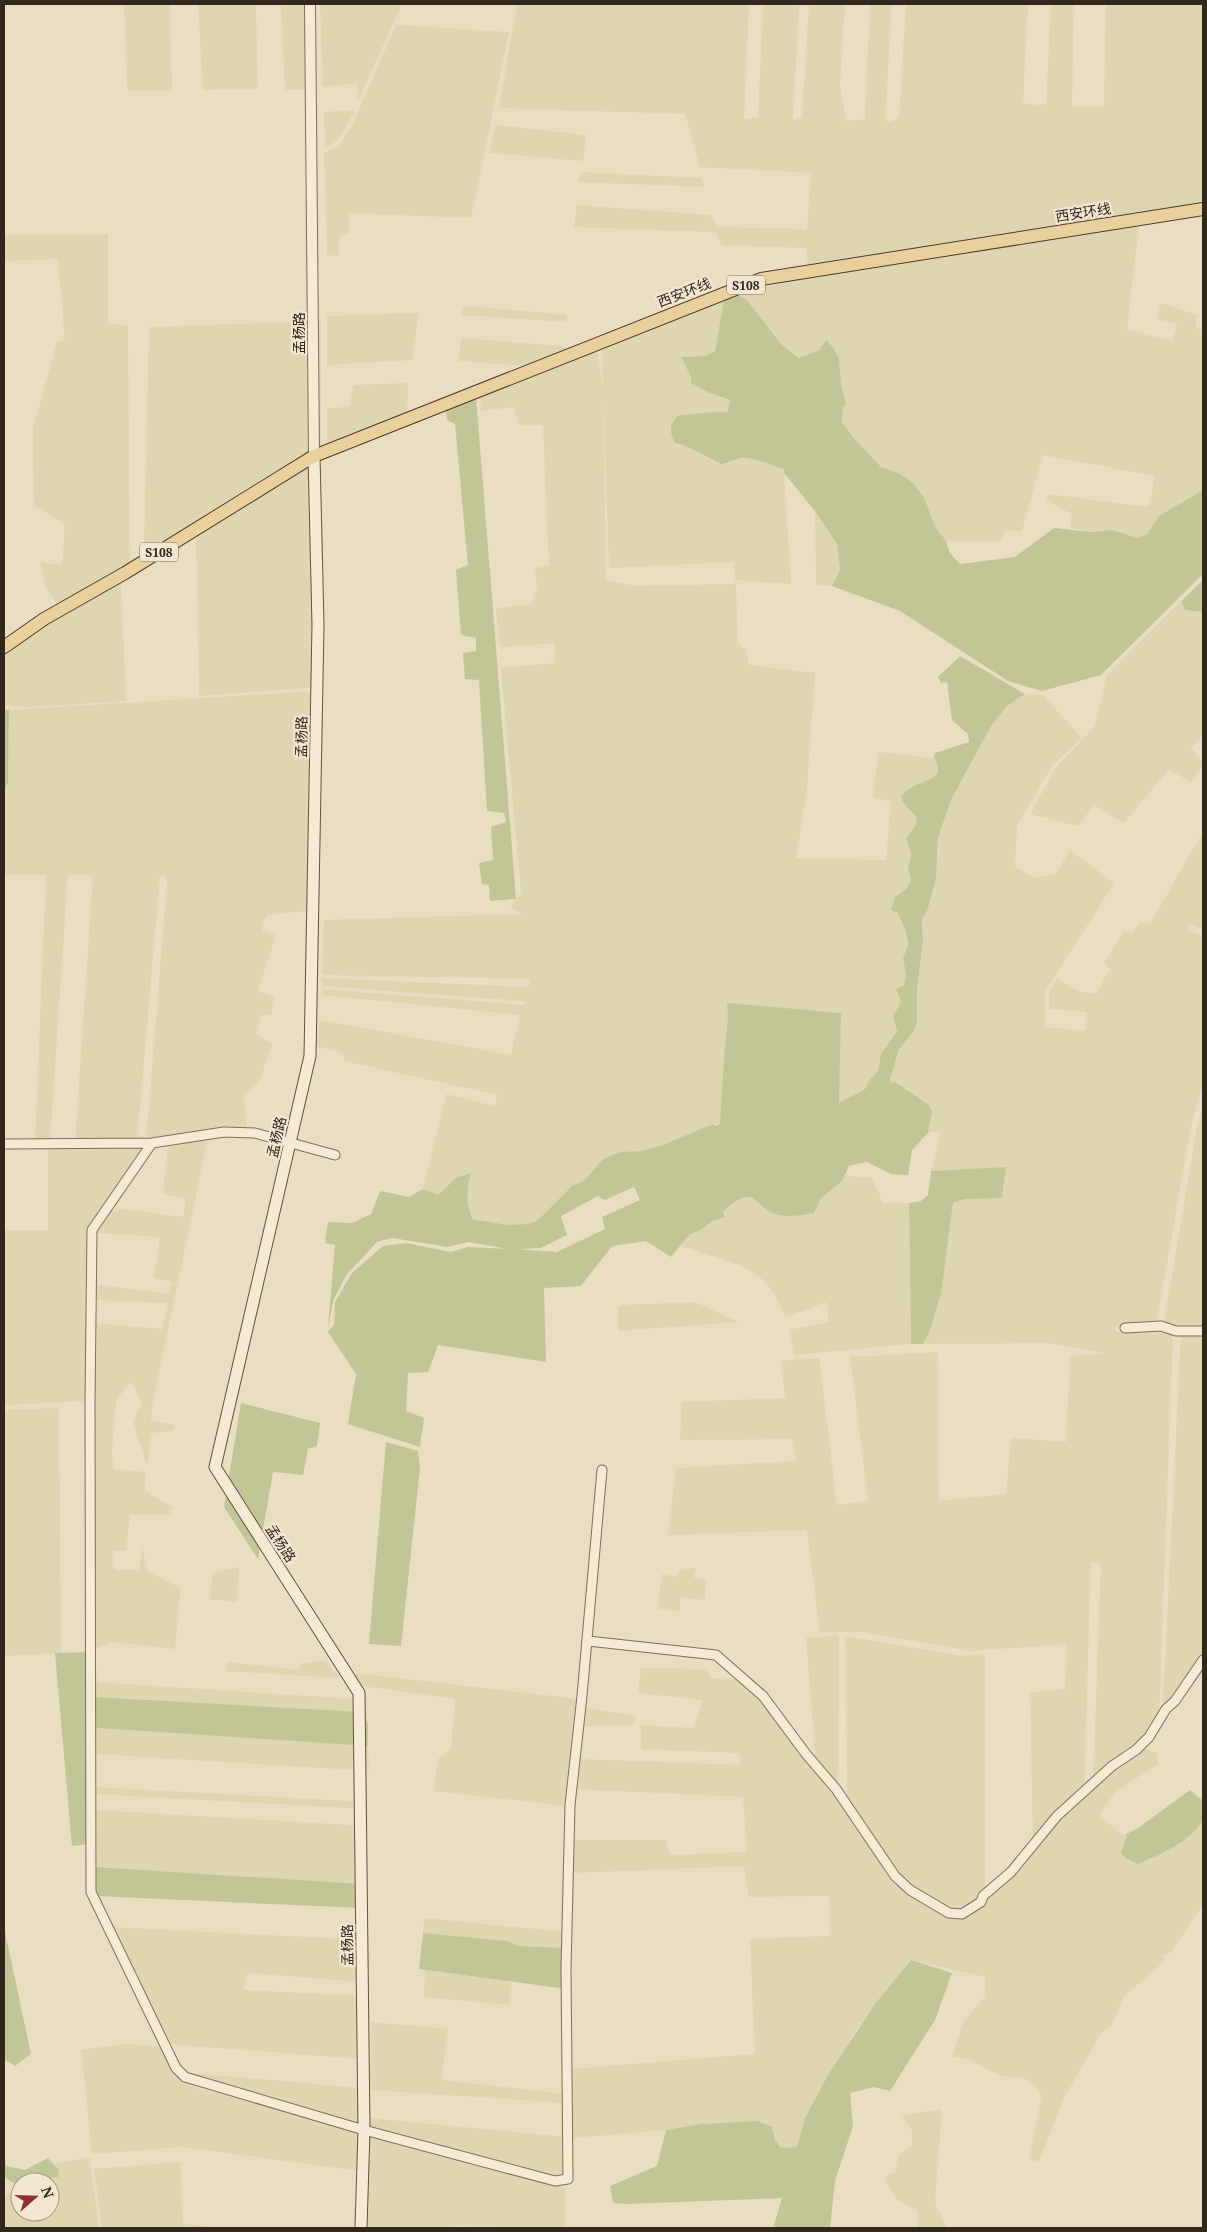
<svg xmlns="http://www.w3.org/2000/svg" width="1207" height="2232" font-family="'Noto Serif','Noto Sans SC',serif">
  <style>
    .farmland { fill: #ded6b0 }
    .green { fill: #c2c697; fill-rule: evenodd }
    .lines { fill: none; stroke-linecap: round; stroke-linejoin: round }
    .minor-casing { stroke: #816e5b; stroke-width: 11 }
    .tertiary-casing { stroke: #816e5b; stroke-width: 12 }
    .secondary-casing { stroke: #63503e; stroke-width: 13 }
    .primary-casing { stroke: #4f3d2f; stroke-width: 14 }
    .minor { stroke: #f5ead4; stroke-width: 9 }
    .tertiary { stroke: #f5ead4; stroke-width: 10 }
    .secondary { stroke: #f5ead4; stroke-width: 11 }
    .primary { stroke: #ead09c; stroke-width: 12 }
    .labels { text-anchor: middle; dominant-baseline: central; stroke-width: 4.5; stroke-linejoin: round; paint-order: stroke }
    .shield { fill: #f2e7d0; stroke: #6c6153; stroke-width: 1 }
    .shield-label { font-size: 12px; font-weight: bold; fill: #32271d }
    .street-label { font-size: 14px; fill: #32271d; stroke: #f2e7d0 }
  </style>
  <rect width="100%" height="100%" fill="#e9ddc2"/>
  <path class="farmland" d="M124,4H170L172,91L127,90Z
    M198,4H256L258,89L203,90Z
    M281,4H313L316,90H285Z
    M320,4H402L358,101L357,83L323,87Z
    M517,4H749L744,119L758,117L763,4H799L793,120L802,118L809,4H845L840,84L846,121L865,119L870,4H892L885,120L890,122L899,118L906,4H1028L1023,103L1037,105L1046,104L1051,4H1074L1072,107H1104L1106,4H1203V204L808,266L806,248L722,245L715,232L574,227L577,205L710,215L719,227L807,229L811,173L700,167L685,114L499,108Z
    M396,25L509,32L471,218L349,213V234L339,236V256L327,255L324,153L338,146L351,128Z
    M355,110L339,139L325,148L324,112Z
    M496,125L586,135L583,161L489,153Z
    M581,172L701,178L704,187L578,182Z
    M1139,226L1127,329L1172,341L1177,324L1157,319L1160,303L1197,315L1196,328L1203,330V490L1159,516L1147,534L1138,538L1112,530L1092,532L1070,528L1072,514L1047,501V494L1149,507L1155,476L1043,455L1022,531H1004L1001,541H946L935,526L922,496L898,473L880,466L854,438L842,422L843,409L846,404L841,383L839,359L819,350L799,358L780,343L737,295L815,273Z
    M108,234V324L128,325L130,562L58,605L46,588L40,562L62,565L65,525L34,505L33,429L57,342L65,340L58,259L4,261V235Z
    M724,300L715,351L705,356L681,357L691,377L716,396L730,400V408L728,411L722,413L712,412L696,415H679L675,443L683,445L713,461L727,464L736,459H755L784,469L791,584L735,580L734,562L609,568L603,393L606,580L634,586L736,584L738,643L746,650L749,665L815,673L807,790L796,858L886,860L891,802L873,797L878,752L934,758L938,766V773L922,784L909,788L903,804L911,809L917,822L906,838L911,853L908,869L911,880L907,888L895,897L908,944L903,959L906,974L901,1003L893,1016L897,1030L881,1054L878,1071L869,1081L865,1089L839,1103L727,1004L728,1017L724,1056L720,1124H713L660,1146L640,1151L620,1152L603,1159L585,1180L572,1186L538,1220L528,1224L508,1225L472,1219L467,1204L466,1188L470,1174L447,1185L438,1195L423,1189L446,1094L494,1106L498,1095L344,1061L343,1053L316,1046L320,1020L511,1055L520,1015L323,995L321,989L524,1005L525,1001L322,986L321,978L528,987L531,979L322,975L324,920L522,914L510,907L521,893L501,668L555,663V643L500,647L496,608L532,604L537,587L535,568L549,566L543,425H519L514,407L481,411L480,397L597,348L603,388L602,347Z
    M469,306L567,315L566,322L462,315L463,307Z
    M419,313L412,360L327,365V316Z
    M321,321V451L144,555L149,327Z
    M461,338L564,346L563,352L527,366L459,361Z
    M408,383L407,414L327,447V408L350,407L353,385Z
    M320,462L317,687L199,696L196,535Z
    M815,511L837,544L840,570L832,586L816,585Z
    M121,579L126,701L30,707L4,705V651Z
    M1181,601L1185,610L1203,612V735L1191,748L1203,763V766L1190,782L1169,769L1124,823L1094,805L1078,826L1030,814L1056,767L1095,726L1107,675Z
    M317,691L315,910L268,915L264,920L262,931L276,935L258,991L275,997L271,1014L261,1015L256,1034L272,1044L259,1082L243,1096L248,1134L146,1143L167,882L166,876L160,875L137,1144L75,1143L93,876L68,874L50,1142L35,1144L46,875H4V790L8,783L9,710Z
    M1025,694L1043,695L1082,738L1053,764L1017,826L1015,867L1033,877L1055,875L1070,850L1114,883L1045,992V1027L1085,1031L1087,1012L1049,1009V992L1057,978L1078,991L1096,994L1110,969L1104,963L1124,931L1132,933L1140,923L1150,924L1203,832V929L1190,925L1188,930L1203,936V1084L1191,1126L1156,1326L1114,1327L1115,1331L1173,1333L1159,1717L1147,1736L1093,1781L1101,1564L1091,1562L1084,1789L1033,1846L1030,1693L1065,1689L1067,1644L970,1651L861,1632H820L807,1530L668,1535L676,1468L796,1461L792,1439L680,1440L682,1402L785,1398L781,1361L819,1358L837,1505L868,1501L850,1357L938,1352L939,1501L1006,1494L1011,1438L1066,1442L1070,1356L1105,1353L1048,1343L923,1344L929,1333L947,1253L953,1203L964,1199L1002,1197L1006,1167L931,1171L941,1131L928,1133L931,1111L891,1083L890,1080L899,1049L914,1031L917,1023V991L924,927L922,920L928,908L939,852L938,838L951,800L991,726L1007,706Z
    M1203,1105V1328L1163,1327L1197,1128Z
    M208,1138L152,1408L151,1421L175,1425L173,1431L151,1433L147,1466L133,1422L142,1402L131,1382L116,1400L112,1451L113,1469L146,1472L145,1491L173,1507L170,1515H130L126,1551H113L112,1564L115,1570H139L142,1543L147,1571L181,1588L175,1649L112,1642L94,1649L95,1323L162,1329L168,1303L94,1300L93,1284L169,1294L172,1282L154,1278L160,1237L96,1233L106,1213L122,1209L183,1217L186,1199L163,1194L168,1145Z
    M48,1148H146L97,1218L88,1401L4,1405V1230H48Z
    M844,1176L872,1178L883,1203H909L911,1344L794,1355L789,1330L829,1322L827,1302L785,1317L775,1294L760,1277L740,1265L681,1246L689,1235L702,1229L712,1221L725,1217L723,1212L733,1203L745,1197H754L773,1213L783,1216L814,1213L821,1198L842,1181Z
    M695,1302L739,1322L618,1331V1307L622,1305Z
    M1181,1334L1203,1336V1659L1171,1702L1163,1704Z
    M59,1408L61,1653L4,1656V1410Z
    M239,1567L237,1602L209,1599L213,1573Z
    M696,1568L694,1578L706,1580L705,1600L681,1597L679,1611L658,1609L662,1574L677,1577L681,1569Z
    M839,1635L838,1789L901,1884L945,1915L968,1914L995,1892L1061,1817L1120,1761L1141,1748L1156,1752L1158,1764L1115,1792L1099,1815L1123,1836L1128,1835L1137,1864L1149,1860L1176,1844L1198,1827L1203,1819V1905L1170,1953L1161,1957L1165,1961L1124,1996L1111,2026L1101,2033L1063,2100L1039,2162L1029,2159L1042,2096L1038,2089L1024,2078L1000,2076L968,2059L952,2057L963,2023L985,1996V1977L911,1960L875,2004L854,2033L805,2118L797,2147L781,2148L775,2140L772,2127L708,2123L666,2130L573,2138L572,2069L755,2054L750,1939L830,1936L829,1896L749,1897L744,1866L571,1873L572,1840H666L670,1855L747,1852L743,1797L574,1789L578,1759L741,1765L739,1753L641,1749V1725L694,1728L703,1700L638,1693L641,1668L707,1669L711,1678L740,1679L770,1707L816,1763L806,1638Z
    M845,1636L963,1656L985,1654V1897L965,1912L951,1913L896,1875L847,1802Z
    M325,1661L340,1678L227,1671L228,1662L298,1670L301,1663Z
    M346,1672L578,1699L568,1806L434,1791L438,1759L451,1749L455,1699L355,1685Z
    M94,1682L354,1699L363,1712L95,1697Z
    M585,1708L636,1716L634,1725L582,1726Z
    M95,1728L368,1746L369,1771L95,1754Z
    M95,1787L367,1802V1809L95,1794Z
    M96,1810L366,1826L364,1884L95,1867Z
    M424,1918L565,1932L566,1948L519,1946L508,1941L423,1933Z
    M110,1927L364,1940L362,1982L247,1973L244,1990L361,1996V2059L167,2044Z
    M425,1970L512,1982L509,2005L424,1997Z
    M371,2022L448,2029L442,2080L567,2094V2103L370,2090Z
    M124,2044L157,2046L166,2052L180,2079L197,2088L360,2131V2171L183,2147L92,2154L81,2050Z
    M180,2072L360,2088L361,2126Z
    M942,2109L935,2203L947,2228H918L917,2210L897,2200L884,2178L895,2172L899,2155L912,2145V2131L902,2115Z
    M369,2118L566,2137L568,2179L559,2183L370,2129Z
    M370,2134L565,2187V2228L453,2226L452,2228H367Z
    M89,2157L99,2228H4V2196L20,2187V2212H50V2182H43L59,2170L55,2164Z
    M180,2162L183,2224L230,2228H102L94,2169Z"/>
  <path class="green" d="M737,295L747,300L780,343L799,358L819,350L826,340L833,347L839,359L841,383L846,404L843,409L842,422L854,438L880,466L898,473L912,482L923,496L935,526L946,541L950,553L960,564L1015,557L1054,528L1092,532L1112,530L1138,538L1147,534L1159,516L1203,490V574L1101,675L1042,691L1008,681L900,611L832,586L840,570L837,544L815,511L784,473V469C769,465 752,455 737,459C731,460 728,464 721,464L683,445L675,443C669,431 669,424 679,415C691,415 700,413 712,412C717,411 722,413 728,411L730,400L710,393L691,383V377L681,357L705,356L715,351L724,300Z
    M476,397L516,899L490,901L489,885L482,884L479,863L493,860L491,827L506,822L504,813L487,811L479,680L465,679L463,653L476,651V638L461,635L456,570L468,565L455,424L447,420L446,411Z
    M1203,580V612L1185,610L1181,601Z
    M960,656L1025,694L1007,706L991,726L951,800L938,838L936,878L928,908L922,920L923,940L917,991V1023L914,1031L899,1049L890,1080L891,1083L895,1082L929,1105L932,1111L928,1133L912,1150L908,1175L891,1174L867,1162L849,1166L842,1181L821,1198L814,1213C801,1215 788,1218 775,1214C750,1204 756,1182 723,1212L725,1217L712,1221L702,1229L689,1235L671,1257L646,1241L612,1246L581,1286L544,1288L546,1362L438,1345L428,1372L408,1373L406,1411L424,1418L420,1447L348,1424L356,1374L328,1332L334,1325L335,1302L352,1273L383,1246L406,1243L451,1252L468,1247L508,1249L468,1242L448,1247L392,1238L377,1242L347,1274L334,1299L328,1326L335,1245L325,1243L328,1222L352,1223L371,1214L380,1191L409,1197L423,1189L438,1195L456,1178L471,1173C466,1190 466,1202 472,1219L508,1225L528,1224L538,1220L572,1186L585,1180L603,1159L620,1152L640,1151L660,1146L713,1124L714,1126L720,1124L724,1056L728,1017L727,1003L841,1013L839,1103L865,1089L869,1081L878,1071L881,1054L897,1031L893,1016L901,1002L896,989L904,985L906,974L903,959L908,944L906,933L898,913L891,910L895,897L907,888L911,880L908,869L911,853L906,838C929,812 908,817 901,797C909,784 927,784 938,773V766L934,758L935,753L969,742L968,734L952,720L947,682L941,683L938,677ZM634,1187L640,1200L602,1217L605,1229L557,1252L516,1249L541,1248L567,1235L561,1216L598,1196L605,1200Z
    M4,710H9L8,783L4,790Z
    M1006,1167L1002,1198L964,1199L953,1203L941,1294L929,1333L923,1344H911L909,1203L921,1201L928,1195L931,1171Z
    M241,1403L320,1423L317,1446L308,1449L303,1475L273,1472L258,1559L224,1507Z
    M386,1442L418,1451L420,1468L401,1646L369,1644Z
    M90,1652L91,1844L72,1846L55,1653Z
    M95,1697L363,1712L368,1724V1746L95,1728Z
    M1190,1790L1203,1801C1203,1807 1205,1815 1202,1821C1194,1839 1155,1858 1137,1864L1126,1858L1121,1853L1127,1835L1123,1836L1138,1828Z
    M95,1867L364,1884L362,1908L96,1896Z
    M4,1927L31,2054L15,2066L4,2059Z
    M423,1933L508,1941L519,1946L566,1948V1989L419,1969Z
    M911,1960L952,1973L935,2020L890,2091L874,2087L850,2093L853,2126L835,2181L830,2228H773L782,2198L627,2204L613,2203L610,2186L657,2166L666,2130L701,2124L758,2121L772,2127L775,2140L781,2148L797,2147L805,2118L828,2075L875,2004Z
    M48,2158L59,2170L58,2177L44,2179L43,2182H20V2187L4,2177V2159L6,2166L25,2170Z"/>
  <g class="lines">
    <defs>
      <path id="minor" d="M152,1143L92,1230L90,1403L91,1892L176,2068L185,2077L364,2130L555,2181L568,2179L566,1968L570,1805L582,1696L602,1470
        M4,1144L152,1143L224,1132L255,1133L335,1155
        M1125,1328L1161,1326L1176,1331H1203
        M588,1641L716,1655L763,1696L806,1754L836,1789L895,1876L910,1890L949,1913L962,1914L981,1902L983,1896L1011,1872L1057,1816L1112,1766L1136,1750L1149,1737L1166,1709L1175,1701L1203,1660"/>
      <path id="tertiary" d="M310,4L314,456"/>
      <path id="secondary" d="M314,456L318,625L310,1056L215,1467L359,1693L364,2130L361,2228"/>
      <path id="primary" d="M4,647L44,619L125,573L314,456L761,279L1203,209"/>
    </defs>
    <use href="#minor" class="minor-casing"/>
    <use href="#tertiary" class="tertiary-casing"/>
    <use href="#secondary" class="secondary-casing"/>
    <use href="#primary" class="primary-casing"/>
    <use href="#minor" class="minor"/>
    <use href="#tertiary" class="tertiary"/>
    <use href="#secondary" class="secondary"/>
    <use href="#primary" class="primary"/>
  </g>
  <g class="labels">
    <g class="shield">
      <rect x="727" y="275.5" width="38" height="19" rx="4"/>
      <rect x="140" y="542.5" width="38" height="19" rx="4"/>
    </g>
    <g class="shield-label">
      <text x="746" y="285">S108</text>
      <text x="159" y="552">S108</text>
    </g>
    <g class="street-label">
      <text transform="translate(1083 212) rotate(-9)">西安环线</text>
      <text transform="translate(684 292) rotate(-21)">西安环线</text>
      <text transform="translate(298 333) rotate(-90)">孟杨路</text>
      <text transform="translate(301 737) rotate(-89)">孟杨路</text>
      <text transform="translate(276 1137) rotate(-77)">孟杨路</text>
      <text transform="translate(281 1543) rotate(57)">孟杨路</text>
      <text transform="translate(347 1945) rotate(-91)">孟杨路</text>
    </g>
  </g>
  <rect width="1207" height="2232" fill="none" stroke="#32271d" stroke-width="10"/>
  <g transform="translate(35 2197) rotate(70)"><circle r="24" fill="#f2e7d0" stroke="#a59a88"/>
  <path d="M0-4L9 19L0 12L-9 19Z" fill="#8b3033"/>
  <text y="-8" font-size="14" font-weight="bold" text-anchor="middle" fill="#32271d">N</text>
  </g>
</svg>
